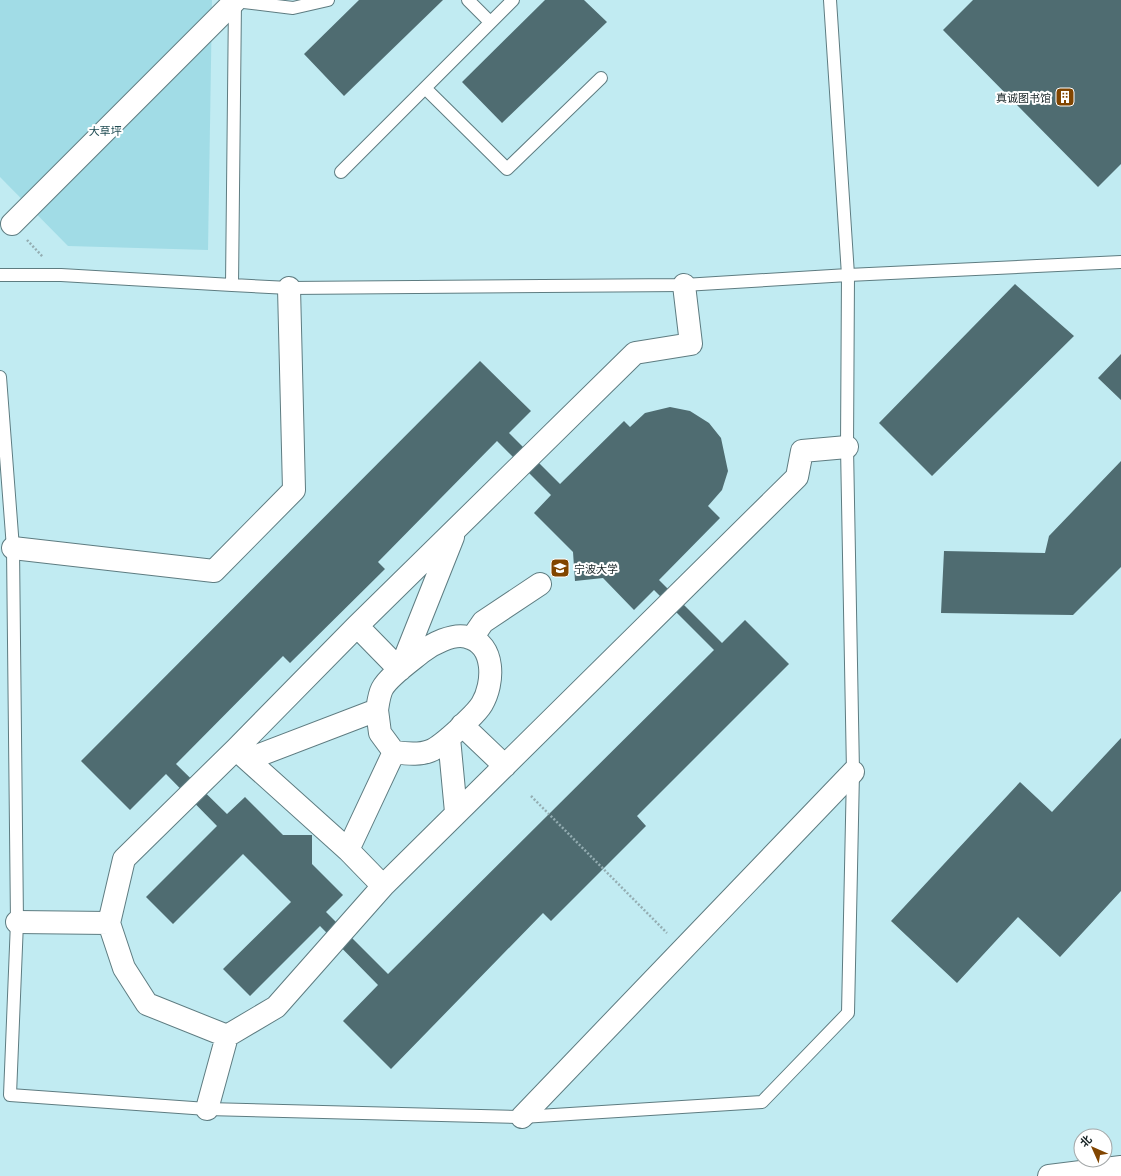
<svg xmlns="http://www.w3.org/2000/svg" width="1121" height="1176" font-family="Lato,'Noto Sans SC',sans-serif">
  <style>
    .built { fill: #c1ebf2; fill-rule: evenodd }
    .green { fill: #a1dce6 }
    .building { fill: #4f6c71; fill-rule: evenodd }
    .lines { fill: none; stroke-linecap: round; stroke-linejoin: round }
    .lane-casing { stroke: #5e7c81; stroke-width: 14 }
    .street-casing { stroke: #5e7c81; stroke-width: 24 }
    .secondary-casing { stroke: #5e7c81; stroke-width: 24 }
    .path { stroke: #94adb2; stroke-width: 2.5; stroke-dasharray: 2 2; stroke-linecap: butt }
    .lane { stroke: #fff; stroke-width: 12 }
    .street { stroke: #fff; stroke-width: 22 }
    .secondary { stroke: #fff; stroke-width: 22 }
    .labels { text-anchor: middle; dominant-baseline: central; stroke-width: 4; stroke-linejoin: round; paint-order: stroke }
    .poi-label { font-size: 11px; fill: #182426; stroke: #fff; text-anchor: end }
    .park-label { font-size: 11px; fill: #1f4b52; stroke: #fff }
  </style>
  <rect width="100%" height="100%" fill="#d6f6fc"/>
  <path class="built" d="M0,0H1121V1176H0ZM1081,1136H1105V1160H1081Z"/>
  <path class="green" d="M0,0H212L208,250L68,246L0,177Z"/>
  <path class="building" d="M359,0H443L344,96L304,54Z
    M545,0H584L607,22L502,123L462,82Z
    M973,0H1121V164L1098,187L943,30Z
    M1015,284L1074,336L932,476L879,423Z
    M1121,354V400L1098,378Z
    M480,361L531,411L509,433L560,484L624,421L630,427L645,413L670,407L690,411L709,423L721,438L728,471L722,490L708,506L720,518L659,580L722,643L745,620L789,664L637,816L646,826L551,921L543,913L391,1069L343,1021L378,985L320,926L250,996L223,969L291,902L243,854L173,924L146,897L217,826L166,774L130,810L81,761ZM497,441L551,495L534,513L573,552L575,581L603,578L634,610L654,590L714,650L388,974L326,912L343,895L312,864V835H283L245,797L227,814L176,764L283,656L290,663L385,569L378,562Z
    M1121,461V567L1073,615L941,613L944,551L1045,553L1049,536Z
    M1121,738V891L1060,957L1018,917L957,983L891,921L1020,782L1052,812Z"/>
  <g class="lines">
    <defs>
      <path id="lane" d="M468,0L490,22
        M830,0L848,275L1121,262
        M235,1L293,8L328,0
        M425,88L507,169L601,78
        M341,172L513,0
        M0,275H61L232,285L235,1
        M0,377L13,548L17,922L10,1095L207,1109L522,1117L762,1102L848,1013L853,772L847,447L848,275L684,285L289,288L232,285"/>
      <path id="street" d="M12,224L235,1
        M13,548L214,571L294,490L289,288
        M357,626L400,670L453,537
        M472,638L483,622L540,584
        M462,725L505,766
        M449,738L456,812
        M239,752L348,850L394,752
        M249,759L377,710C378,704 379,695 382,689C388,677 411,661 422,652C432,644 453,633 467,637C496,644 494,684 482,704C476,714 466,721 459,729C434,752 428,757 394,752L380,733L377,710
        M348,850L383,886
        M17,922L109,923L124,859L236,749L357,626L635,353L691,344L684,285
        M109,923L124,968L147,1004L227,1036
        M207,1109L227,1036L276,1007L383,886L797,477L802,451L847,447
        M522,1117L853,772"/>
      <path id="secondary" d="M1049,1176L1121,1167"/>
    </defs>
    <use href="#lane" class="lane-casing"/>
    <use href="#street" class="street-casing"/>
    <use href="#secondary" class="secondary-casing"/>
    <path class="path" d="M27,240L43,257
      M531,796L667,933"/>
    <use href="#lane" class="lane"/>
    <use href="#street" class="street"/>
    <use href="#secondary" class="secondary"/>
  </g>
  <defs>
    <symbol id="building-square" viewBox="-11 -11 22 22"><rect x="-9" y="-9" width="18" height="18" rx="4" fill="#814500" stroke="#fff"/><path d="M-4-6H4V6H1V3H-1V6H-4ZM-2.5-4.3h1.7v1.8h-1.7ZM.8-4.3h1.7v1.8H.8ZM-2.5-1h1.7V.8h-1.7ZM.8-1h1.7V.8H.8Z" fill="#fff"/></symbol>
    <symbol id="university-square" viewBox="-11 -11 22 22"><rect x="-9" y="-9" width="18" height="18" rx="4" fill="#814500" stroke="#fff"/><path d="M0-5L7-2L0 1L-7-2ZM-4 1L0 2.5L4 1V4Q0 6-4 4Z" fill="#fff"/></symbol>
  </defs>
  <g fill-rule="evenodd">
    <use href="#building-square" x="1054" y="86" width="22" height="22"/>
    <use href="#university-square" x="549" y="557" width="22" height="22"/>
  </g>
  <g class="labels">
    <g class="poi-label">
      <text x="1051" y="97">真诚图书馆</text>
      <text x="574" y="568" text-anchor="start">宁波大学</text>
    </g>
    <g class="park-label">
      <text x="105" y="130">大草坪</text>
    </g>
  </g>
  <g transform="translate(1093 1148) rotate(315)"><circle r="19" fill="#ffffff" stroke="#a3a7a8"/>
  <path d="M0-3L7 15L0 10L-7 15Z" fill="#814500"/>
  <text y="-6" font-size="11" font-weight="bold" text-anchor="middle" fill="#182426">北</text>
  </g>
</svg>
